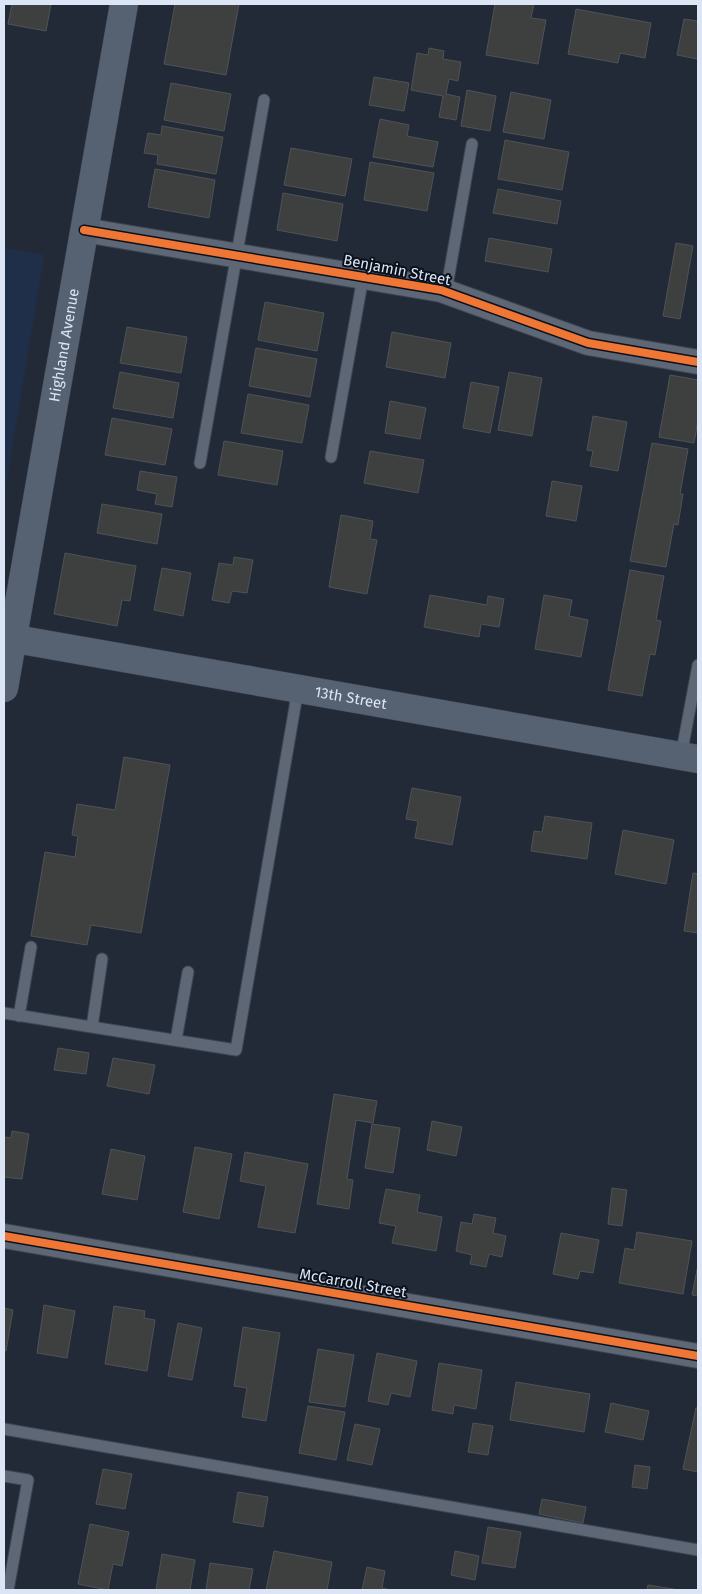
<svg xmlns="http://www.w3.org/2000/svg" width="702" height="1594" font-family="'Fira Sans',sans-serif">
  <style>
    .built { fill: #1f2f4a }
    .building { fill: #3e4040; stroke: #505355 }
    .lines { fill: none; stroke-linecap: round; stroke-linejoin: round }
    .service-casing { stroke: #3e4551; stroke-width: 13 }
    .minor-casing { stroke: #3e4551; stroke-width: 26 }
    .secondary-casing { stroke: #3e4551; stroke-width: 29 }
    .service { stroke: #5e6776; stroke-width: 11 }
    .minor { stroke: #5e6776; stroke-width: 24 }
    .secondary { stroke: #566172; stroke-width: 28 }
    .cycleway-casing { stroke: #0b111b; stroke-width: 11 }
    .cycleway { stroke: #f07635; stroke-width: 8 }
    .labels { text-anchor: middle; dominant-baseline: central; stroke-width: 4; stroke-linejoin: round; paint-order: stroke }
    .street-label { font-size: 15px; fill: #dbe5f5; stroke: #0b111b }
  </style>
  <rect width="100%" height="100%" fill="#222a38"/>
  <path class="built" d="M4,248L44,255L4,496Z"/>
  <path class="building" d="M12,4H51L46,31L8,24Z
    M175,4H239L226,75L164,64Z
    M495,4H534L531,18L546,20L538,64L486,55Z
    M576,9L651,23L645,58L620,53L618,63L568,54Z
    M684,19L698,21V59L677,55Z
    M429,48L444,51L443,59L461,62L458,81L449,79L446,94L460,97L456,120L439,117L443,96L411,90L417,53L428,55Z
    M374,77L409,83L404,111L369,105Z
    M171,83L231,94L224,131L164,120Z
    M467,90L496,96L490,131L461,126Z
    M511,92L551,100L544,139L503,132Z
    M380,119L409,125L407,136L438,142L433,167L373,157Z
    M162,126L223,137L216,174L157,164L158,155L144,153L148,133L161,135Z
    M505,140L569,152L562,190L498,179Z
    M291,148L352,159L345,196L284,185Z
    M370,162L434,173L427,211L364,200Z
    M155,169L215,180L209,218L148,207Z
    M498,189L561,201L557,224L493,213Z
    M283,193L343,204L337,241L277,230Z
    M489,238L552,249L548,272L485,261Z
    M676,243L693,246L680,319L663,316Z
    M265,302L324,313L317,351L258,340Z
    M127,327L187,337L181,373L120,363Z
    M392,332L451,343L445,378L386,367Z
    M256,348L317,359L310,397L249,386Z
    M120,372L179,383L173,418L113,408Z
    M509,372L542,378L532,436L498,430Z
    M670,375L698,380V421L694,443L659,437Z
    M471,382L499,387L490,433L463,428Z
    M248,394L309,405L302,443L241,433Z
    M390,401L426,408L420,439L385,433Z
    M593,416L627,422L618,471L590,466L593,451L587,450Z
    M112,418L172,429L165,465L105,455Z
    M224,441L283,451L277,485L218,475Z
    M652,443L688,449L680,494H683L678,525L674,524L666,567L630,561Z
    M370,451L424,460L418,493L364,483Z
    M140,471L177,477L172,507L155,504L157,494L137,490Z
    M552,481L582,486L576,521L546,516Z
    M102,504L162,514L157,544L97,533Z
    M341,515L373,521L370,539L377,540L367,594L329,587Z
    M65,553L136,566L130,601L122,600L117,626L54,614Z
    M234,557L253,560L247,593L232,591L229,603L212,600L219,563L233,565Z
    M162,568L191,573L183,616L154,610Z
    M630,570L664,576L656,620L661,621L655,655L650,654L642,696L608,690Z
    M430,595L487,605L488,596L504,599L499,627L481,624L479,637L424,627Z
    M544,595L572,600L569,616L588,620L581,657L535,649Z
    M124,757L170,765L141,933L91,925L87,945L31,936L45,852L75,857L78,836L72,835L77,804L115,810Z
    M412,788L461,797L452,845L415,838L418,821L406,819Z
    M545,816L592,823L587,859L531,851L534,831L542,832Z
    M623,830L674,840L666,884L615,874Z
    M693,873L698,874V933L684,931Z
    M58,1048L89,1053L86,1074L54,1070Z
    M113,1058L155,1065L149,1094L107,1086Z
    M334,1094L377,1101L373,1123L356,1120L347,1179L353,1180L349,1209L317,1204Z
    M432,1121L462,1127L456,1156L427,1150Z
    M372,1124L400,1128L393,1173L365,1168Z
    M12,1131L29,1134L22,1179L4,1177V1137L11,1138Z
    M195,1147L232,1154L219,1219L183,1212Z
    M111,1149L145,1156L137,1200L102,1194Z
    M245,1152L308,1164L295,1233L258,1227L266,1186L240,1181Z
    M612,1188L627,1190L622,1226L608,1224Z
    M386,1189L420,1195L417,1212L442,1217L436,1251L392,1243L396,1226L379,1223Z
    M474,1214L496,1218L493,1233L506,1236L502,1257L489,1254L486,1267L470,1264L472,1255L456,1251L461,1222L472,1224Z
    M637,1232L692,1241L683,1294L619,1283L625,1248L634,1250Z
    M561,1233L599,1240L593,1273L580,1271L578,1279L553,1274Z
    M698,1265V1296L692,1295Z
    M44,1305L75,1311L67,1358L37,1353Z
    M114,1306L145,1311L144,1318L155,1320L147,1371L105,1364Z
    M4,1308L13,1310L6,1351L4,1350Z
    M178,1323L202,1328L192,1380L168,1376Z
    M243,1327L280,1333L266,1421L242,1417L247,1388L234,1386Z
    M318,1349L354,1355L345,1407L309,1402Z
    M377,1353L417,1361L410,1397L391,1393L388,1405L368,1401Z
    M439,1363L482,1370L476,1409L454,1405L453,1414L432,1410Z
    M516,1382L590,1394L584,1432L510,1420Z
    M611,1403L649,1411L643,1440L605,1432Z
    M308,1406L345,1412L336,1460L299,1453Z
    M696,1408H698V1472L683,1469Z
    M473,1423L493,1426L488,1455L468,1452Z
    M355,1424L380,1429L372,1465L347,1460Z
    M635,1465L650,1467L647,1489L632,1487Z
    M103,1469L132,1474L125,1509L96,1504Z
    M238,1492L268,1497L263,1527L233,1522Z
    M542,1499L586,1507L583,1523L539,1514Z
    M90,1524L129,1532L122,1566L113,1564L108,1590L78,1584Z
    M488,1527L521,1532L515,1568L482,1563Z
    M274,1551L332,1562L327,1590H266Z
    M455,1551L479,1556L475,1580L451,1575Z
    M162,1554L195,1560L190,1590H156Z
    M210,1563L253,1569L249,1590H206Z
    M367,1567L385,1571L382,1588L391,1590H362Z
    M648,1585L679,1590H647Z"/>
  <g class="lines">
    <defs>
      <path id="service" d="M446,292L472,144
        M331,457L363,277
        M200,463L264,100
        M681,756L698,665
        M4,1013L236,1050L298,689
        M19,1016L31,947
        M92,1027L102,959
        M176,1040L188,972
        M4,1429L698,1550
        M4,1476L28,1480L8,1590"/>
      <path id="minor" d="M84,230L441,290L588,343L698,362
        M4,1236L698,1356"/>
      <g id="secondary">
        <path id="s1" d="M4,637L698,759"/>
        <path id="s2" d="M4,688L124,4"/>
      </g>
    </defs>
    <use href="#service" class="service-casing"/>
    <use href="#minor" class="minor-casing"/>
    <use href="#secondary" class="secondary-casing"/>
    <use href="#service" class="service"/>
    <use href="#minor" class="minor"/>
    <use href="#secondary" class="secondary"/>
    <defs>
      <path id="cycleway" d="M84,230L441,290L588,343L698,362
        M4,1236L698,1356"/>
    </defs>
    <use href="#cycleway" class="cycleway-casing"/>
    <use href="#cycleway" class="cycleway"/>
  </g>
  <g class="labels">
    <g class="street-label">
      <text transform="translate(397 270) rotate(11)">Benjamin Street</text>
      <text stroke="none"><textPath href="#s2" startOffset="348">Highland Avenue</textPath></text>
      <text stroke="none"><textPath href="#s1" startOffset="352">13th Street</textPath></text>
      <text transform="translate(353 1283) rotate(10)">McCarroll Street</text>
    </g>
  </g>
  <rect width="702" height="1594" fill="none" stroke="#dbe5f5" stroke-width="10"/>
</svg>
